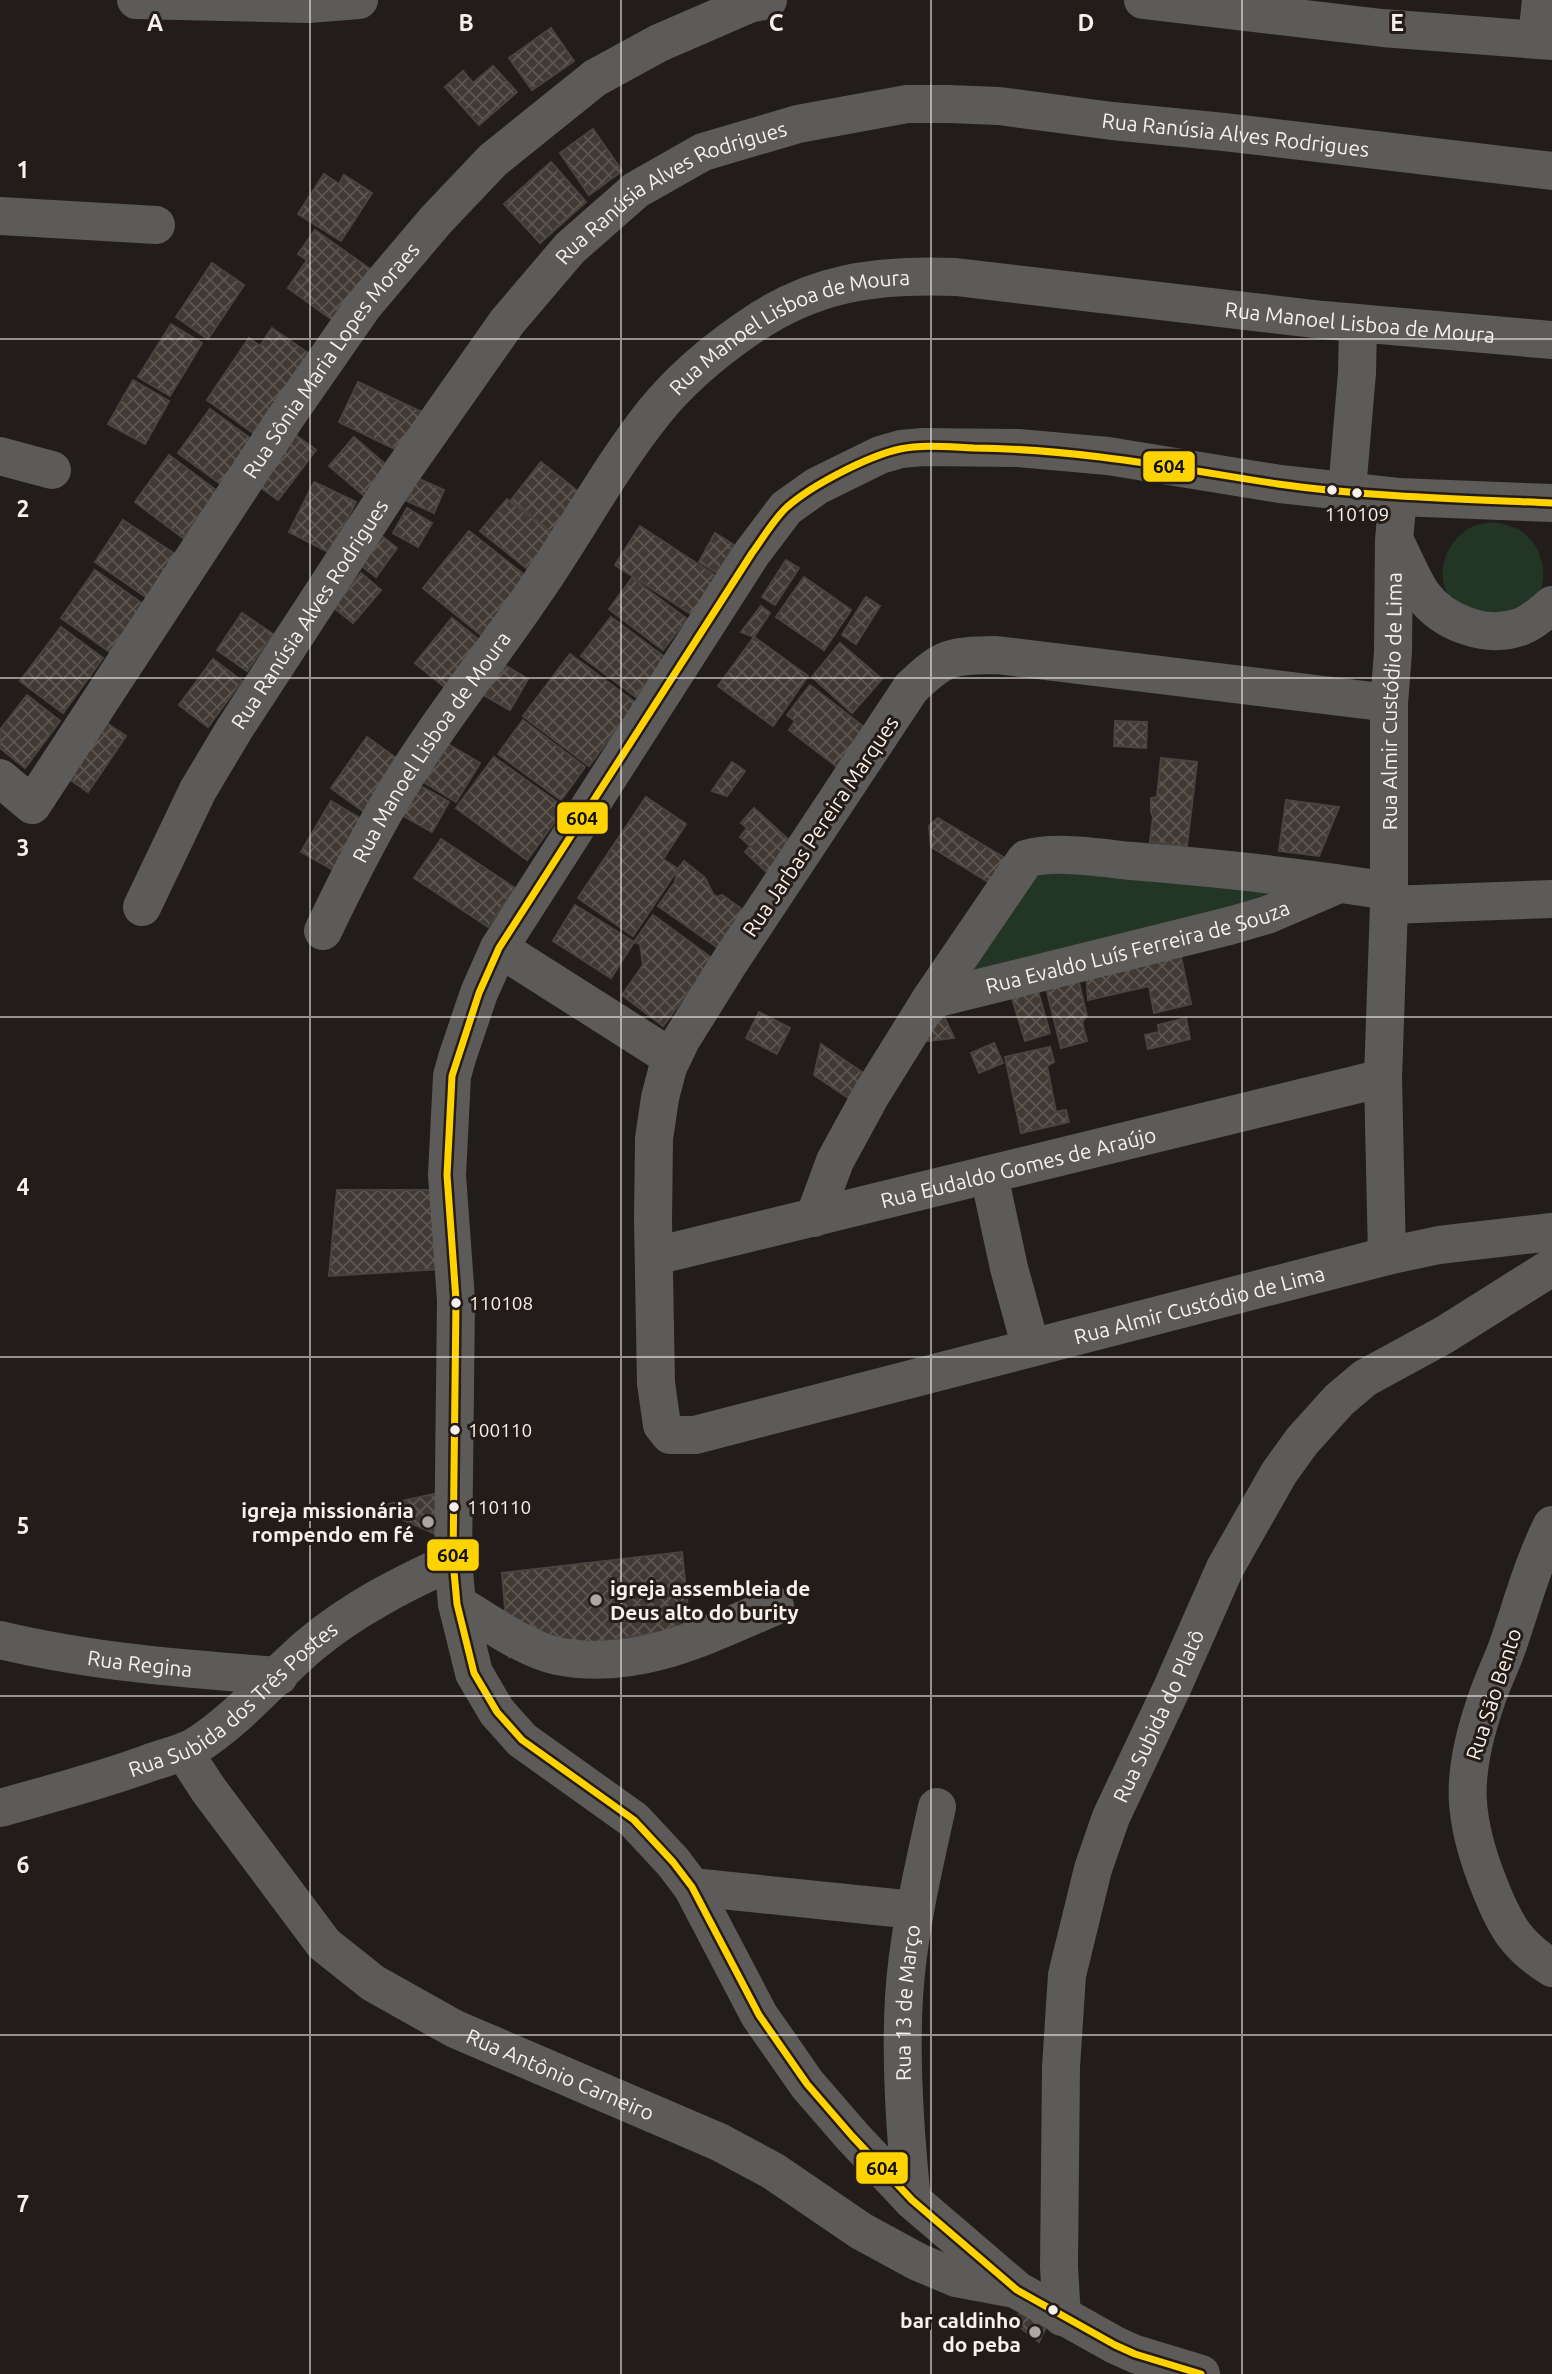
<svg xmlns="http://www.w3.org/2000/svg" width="1552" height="2374" font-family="Ubuntu,sans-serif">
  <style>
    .park { fill: #233524 }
    .building { fill: url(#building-cross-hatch); stroke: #474441; stroke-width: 2 }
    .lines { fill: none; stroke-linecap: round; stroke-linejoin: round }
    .street { stroke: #5d5a5a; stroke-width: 38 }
    .bus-1-casing { stroke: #251c17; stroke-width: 12 }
    .bus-1 { stroke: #ffd300; stroke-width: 7 }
    .grid { fill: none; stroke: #f7f1ed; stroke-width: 2; stroke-opacity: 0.55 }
    .bus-dot { fill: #f7f1ed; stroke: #251c17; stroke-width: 2.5 }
    .poi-dot { fill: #aca7a3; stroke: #251c17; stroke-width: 2.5 }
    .labels { text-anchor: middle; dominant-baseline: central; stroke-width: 6; stroke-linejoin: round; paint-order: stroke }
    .bus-label { font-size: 19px; fill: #f7f1ed; stroke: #251c17; text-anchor: start }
    .street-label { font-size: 21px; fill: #f7f1ed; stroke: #251c17 }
    .poi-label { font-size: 21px; font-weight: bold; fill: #f7f1ed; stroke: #251c17; text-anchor: end }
    .grid-label { font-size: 23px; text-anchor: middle; font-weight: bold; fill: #f7f1ed; stroke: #251c17; stroke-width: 6; stroke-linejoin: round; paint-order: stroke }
    .line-badge { stroke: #251c17; stroke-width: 2.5 }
    .pale-badge-label { font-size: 19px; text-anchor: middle; font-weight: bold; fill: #111 }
  </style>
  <defs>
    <pattern id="building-cross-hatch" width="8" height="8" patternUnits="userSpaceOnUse" patternTransform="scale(1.75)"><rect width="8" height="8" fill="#413933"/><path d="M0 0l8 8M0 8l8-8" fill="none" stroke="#5d5651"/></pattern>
  </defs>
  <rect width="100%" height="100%" fill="#221d1a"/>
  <path class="park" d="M1492,522C1503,524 1514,526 1523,532C1544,548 1552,585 1531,605C1523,612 1497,619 1486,623C1477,616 1452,602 1447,593C1434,568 1451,534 1476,525C1481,524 1487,523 1492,522Z
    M1024,857L1393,881L934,1004Z"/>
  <path class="building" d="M551,28L574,61L532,90L509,58Z
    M493,66L517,92L479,125L445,87L463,71L473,83Z
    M593,129L622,171L589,195L560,153Z
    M551,162L586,202L540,243L504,204Z
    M324,174L339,184L344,175L372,193L341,241L298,214Z
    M315,230L370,269L334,321L288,288L307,260L298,254Z
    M212,263L244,285L208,339L176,317Z
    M171,324L202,343L170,396L138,377Z
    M272,328L311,355L256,435L207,400L249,338L260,346Z
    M133,380L169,401L145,444L108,424Z
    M358,382L424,413L405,454L339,422Z
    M210,409L254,441L222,485L178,453Z
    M286,428L316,450L278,500L249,479Z
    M354,437L392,470L368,499L329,466Z
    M169,455L217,491L183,538L135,502Z
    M541,462L585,497L555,535L511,500Z
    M417,478L444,490L434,513L407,501Z
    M314,482L356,502L330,553L289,532Z
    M507,499L555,535L530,571L480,531Z
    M407,508L432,523L418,547L393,533Z
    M123,520L175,554L146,597L95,562Z
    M640,526L719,578L694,616L615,565Z
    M375,531L397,548L376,577L354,560Z
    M469,531L532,581L486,639L423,588Z
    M715,533L734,545L717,573L699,562Z
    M786,560L799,568L775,605L762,597Z
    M95,570L143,604L110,652L61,618Z
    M361,573L381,590L353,623L333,607Z
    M804,577L851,610L824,650L776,617Z
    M632,578L687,619L663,650L609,609Z
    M866,597L880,606L856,644L842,635Z
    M761,606L770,613L754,637L741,632Z
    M242,613L273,634L247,671L217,650Z
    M611,617L666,658L636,697L581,656Z
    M452,618L484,644L447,689L415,663Z
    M61,627L103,658L63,713L20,681Z
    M754,637L808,676L773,726L718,686Z
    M840,643L882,679L852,713L812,677Z
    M570,654L636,703L589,766L523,716Z
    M213,659L242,681L208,727L179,705Z
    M499,662L528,679L510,710L482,694Z
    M810,685L874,735L845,773L789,730L795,721L787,715Z
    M27,695L60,721L25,768L0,748V730Z
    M96,716L126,736L88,792L59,772Z
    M523,720L585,767L561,800L498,754Z
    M1115,721L1147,722L1146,748L1114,746Z
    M367,737L403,763L367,814L331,788Z
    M443,741L480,763L456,802L420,780Z
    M494,757L565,808L527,860L456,808Z
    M1161,758L1197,762L1187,846L1150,842L1153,817L1151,812V798L1157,797Z
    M732,762L745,771L727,796L712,791Z
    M417,784L449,802L432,832L400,814Z
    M646,797L686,824L663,859L678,869L633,936L578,898Z
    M1286,800L1339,807L1319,856L1279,851Z
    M331,801L365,821L335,871L301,852Z
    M754,808L800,850L773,878L745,852L750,846L740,837L747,828L741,823Z
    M938,818L1005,858L990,883L931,847L929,826Z
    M441,839L515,888L488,927L414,878Z
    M684,861L705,878L713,894L717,897L722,895L750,915L724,952L658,906L675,882L678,869Z
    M575,905L634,942L611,978L553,941Z
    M653,915L713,959L663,1026L622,995L643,965L640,944L634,942Z
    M1179,948L1191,1004L1154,1013L1149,986L1088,1000L1086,970Z
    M1078,979L1087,1016L1082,1022L1087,1041L1061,1048L1046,988Z
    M1038,991L1050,1033L1025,1041L1012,998Z
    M940,1008L954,1038L919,1042Z
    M759,1012L790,1028L777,1054L746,1038Z
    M1186,1018L1190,1039L1148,1049L1145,1035L1159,1032L1158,1025Z
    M994,1043L1003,1063L979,1073L971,1053Z
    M821,1044L866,1075L850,1099L814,1075Z
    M1050,1047L1054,1062L1047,1066L1056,1112L1066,1110L1069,1122L1021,1133L1005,1057Z
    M337,1190H436L441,1269L329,1276Z
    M447,1491L444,1538L375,1507Z
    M682,1552L690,1627L509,1657L502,1573Z
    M1027,2304L1049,2321L1039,2342L1013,2322Z"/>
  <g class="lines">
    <g class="street">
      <path d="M136,0L308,4L359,0"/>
      <path d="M1143,0L1382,28L1552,41"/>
      <path d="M1537,39L1541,0"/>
      <path d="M0,216L156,225"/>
      <path d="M0,456L52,470"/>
      <path d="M1347,490L1357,373L1358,324"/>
      <path d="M1397,545C1405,561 1412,579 1422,594C1443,623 1486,639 1520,627C1531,623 1543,613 1552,605"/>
      <path id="s1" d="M1389,703L996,655C950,656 944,656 911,688L729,963L681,1040L668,1067L660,1098L654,1139L653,1220L656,1383L662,1425L670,1435H695L1387,1256L1439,1245L1552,1232"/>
      <path id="s2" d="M0,778L32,805L284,420L364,305L436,220L493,160L595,78L659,43L749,4L768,0"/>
      <path d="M1389,905L1552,899"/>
      <path id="s3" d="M142,907L198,790L235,728L401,473L507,322L570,248L636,190L703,152L798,124L907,104H948L999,106L1112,121L1224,132L1552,171"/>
      <path id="s4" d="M323,931C344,887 366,843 391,800C434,727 488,661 535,591C576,532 610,467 655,411C681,379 712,353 745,330C812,282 876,274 956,277L1323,320L1552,340"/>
      <path d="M499,948L672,1058"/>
      <path id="s5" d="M930,1000L1229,926L1267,915L1339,884"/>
      <path d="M989,1175L1009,1268L1031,1348"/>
      <path d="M814,1218L835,1161L871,1095L930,1000L1026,859C1055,850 1101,858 1132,861C1218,868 1304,877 1388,891"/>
      <path id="s6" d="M655,1256L1383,1078"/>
      <path id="s7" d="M1387,1256L1383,1078L1389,905V703L1393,652L1394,540L1398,497"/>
      <path d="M1552,1525C1533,1563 1522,1604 1508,1645C1501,1665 1491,1684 1485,1704C1460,1777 1462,1819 1491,1890C1506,1927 1517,1946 1552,1968"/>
      <path d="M457,1604C486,1620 524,1649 557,1656C635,1672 706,1636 775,1606"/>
      <path id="s8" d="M0,1640C91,1662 186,1669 279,1676"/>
      <path id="s9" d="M184,1752L208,1789L324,1944L373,1983L455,2029L719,2142L773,2171L861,2231L918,2262L956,2278L1015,2289"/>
      <path id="s10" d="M0,1808C50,1794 100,1781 149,1763C163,1758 180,1754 194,1747C238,1720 271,1678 310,1645C353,1609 402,1584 453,1561"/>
      <path d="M692,1887L914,1910"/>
      <path id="s11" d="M912,2200C905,2133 900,2065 904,1997C908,1933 923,1870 937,1807"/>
      <path id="s12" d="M1062,2317L1059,2267L1061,2067L1067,1975L1093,1869L1111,1817L1172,1688L1225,1568L1279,1473L1302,1441L1339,1400L1365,1378L1444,1335L1552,1267"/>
      <path d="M1201,2374L1135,2354L1115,2345L1017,2290L912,2200L852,2136L807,2084L759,2015L692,1887L673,1862L634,1820L522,1740L497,1712L474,1673L457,1604L453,1561L456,1300L447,1175L452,1076L457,1058L479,993L499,948L752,553L786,508L817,486L880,455L901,449L923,447L1018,448L1108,456L1280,484L1398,497L1552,503"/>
    </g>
    <defs>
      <path id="bus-1" d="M1201,2374L1135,2354L1115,2345L1017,2290L912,2200L852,2136L807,2084L759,2015L692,1887L673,1862L634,1820L522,1740L497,1712L474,1673L457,1604L453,1561L456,1300L447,1175L452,1076L479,993L499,948L752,553C763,538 774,519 787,507C812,485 868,456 900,449C923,444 950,447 974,448C1078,449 1175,468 1278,484C1369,497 1460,499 1552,503"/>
    </defs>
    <use href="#bus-1" class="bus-1-casing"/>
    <use href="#bus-1" class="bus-1"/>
  </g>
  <path class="grid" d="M310,0V2374M621,0V2374M931,0V2374M1242,0V2374M0,339H1552M0,678H1552M0,1017H1552M0,1357H1552M0,1696H1552M0,2035H1552"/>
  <g class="bus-dot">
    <circle cx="1332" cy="490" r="6"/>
    <circle cx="1357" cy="493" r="6"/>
    <circle cx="456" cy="1303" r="6"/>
    <circle cx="455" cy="1430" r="6"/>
    <circle cx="454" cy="1507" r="6"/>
    <circle cx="1053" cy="2310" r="6"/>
  </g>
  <g class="poi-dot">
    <circle cx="428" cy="1522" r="7"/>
    <circle cx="596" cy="1600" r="7"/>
    <circle cx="1035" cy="2332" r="7"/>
  </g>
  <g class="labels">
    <g class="bus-label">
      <text x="1357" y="514" text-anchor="middle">110109</text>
      <text x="469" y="1303">110108</text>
      <text x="468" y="1430">100110</text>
      <text x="467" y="1507">110110</text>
    </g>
    <g class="street-label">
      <text stroke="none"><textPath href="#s3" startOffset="1493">Rua Ranúsia Alves Rodrigues</textPath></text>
      <text stroke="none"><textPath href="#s3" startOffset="905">Rua Ranúsia Alves Rodrigues</textPath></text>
      <text stroke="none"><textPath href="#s4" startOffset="1368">Rua Manoel Lisboa de Moura</textPath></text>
      <text stroke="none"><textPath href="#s4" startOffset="780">Rua Manoel Lisboa de Moura</textPath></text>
      <text stroke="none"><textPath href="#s2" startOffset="578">Rua Sônia Maria Lopes Moraes</textPath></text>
      <text stroke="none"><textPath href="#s3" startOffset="338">Rua Ranúsia Alves Rodrigues</textPath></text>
      <text stroke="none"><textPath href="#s7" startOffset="555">Rua Almir Custódio de Lima</textPath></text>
      <text stroke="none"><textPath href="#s4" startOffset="214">Rua Manoel Lisboa de Moura</textPath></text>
      <text transform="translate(820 826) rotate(-56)">Rua Jarbas Pereira Marques</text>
      <text stroke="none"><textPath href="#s5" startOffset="214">Rua Evaldo Luís Ferreira de Souza</textPath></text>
      <text stroke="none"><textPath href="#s6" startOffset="374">Rua Eudaldo Gomes de Araújo</textPath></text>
      <text stroke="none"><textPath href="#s1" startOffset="1860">Rua Almir Custódio de Lima</textPath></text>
      <text stroke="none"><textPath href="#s8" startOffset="142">Rua Regina</textPath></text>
      <text transform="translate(1493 1694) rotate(-72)">Rua São Bento</text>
      <text stroke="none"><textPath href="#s10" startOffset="262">Rua Subida dos Três Postes</textPath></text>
      <text stroke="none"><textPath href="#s12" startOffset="618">Rua Subida do Platô</textPath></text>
      <text stroke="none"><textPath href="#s11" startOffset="198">Rua 13 de Março</textPath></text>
      <text stroke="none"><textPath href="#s9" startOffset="509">Rua Antônio Carneiro</textPath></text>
    </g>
    <g class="poi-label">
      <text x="414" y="1510">igreja missionária<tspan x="414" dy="24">rompendo em fé</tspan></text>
      <text x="610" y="1588" text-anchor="start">igreja assembleia de<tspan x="610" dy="24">Deus alto do burity</tspan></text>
      <text x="1021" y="2320">bar caldinho<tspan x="1021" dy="24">do peba</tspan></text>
    </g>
  </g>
  <g class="grid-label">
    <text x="155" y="31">A</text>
    <text x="466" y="31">B</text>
    <text x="776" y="31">C</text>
    <text x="1086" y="31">D</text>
    <text x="1397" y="31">E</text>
    <text x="23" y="178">1</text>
    <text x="23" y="517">2</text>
    <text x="23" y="856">3</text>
    <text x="23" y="1195">4</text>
    <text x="23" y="1534">5</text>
    <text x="23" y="1873">6</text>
    <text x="23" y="2212">7</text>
  </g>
  <g class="line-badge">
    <rect x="1142" y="450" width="54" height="33" rx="7" fill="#ffd300"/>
    <rect x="556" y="801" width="53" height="34" rx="7" fill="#ffd300"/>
    <rect x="426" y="1538" width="54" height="34" rx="7" fill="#ffd300"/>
    <rect x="855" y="2151" width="54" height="34" rx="7" fill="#ffd300"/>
  </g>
  <g class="pale-badge-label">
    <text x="1169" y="473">604</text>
    <text x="582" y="825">604</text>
    <text x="453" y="1562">604</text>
    <text x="882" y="2175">604</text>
  </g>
</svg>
